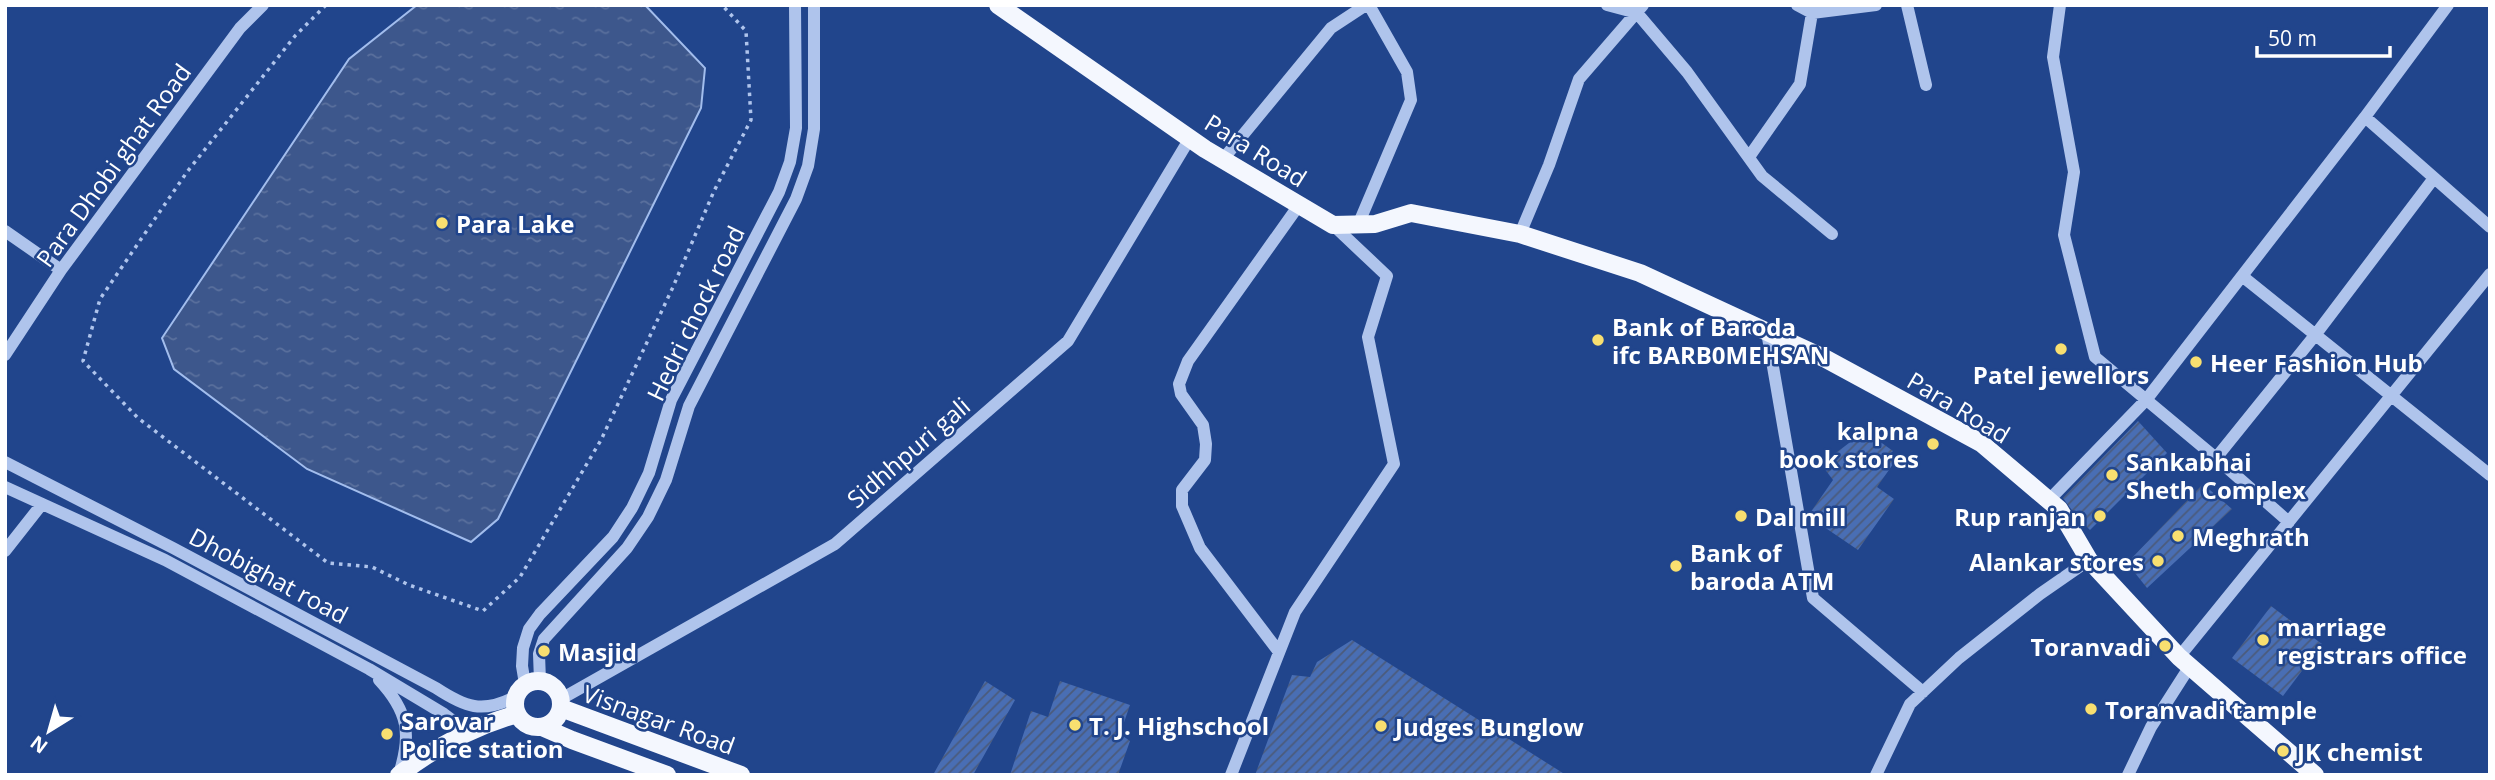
<svg xmlns="http://www.w3.org/2000/svg" width="2495" height="780" font-family="'Open Sans',sans-serif">
  <style>
    .water { fill: url(#water-ripples); stroke: #a2bded; stroke-width: 2 }
    .building { fill: url(#building-hatch) }
    .lines { fill: none; stroke-linecap: round; stroke-linejoin: round }
    .path { stroke: #afc4ec; stroke-width: 3.5; stroke-dasharray: 3.5 5; stroke-linecap: butt }
    .minor { stroke: #afc4ec; stroke-width: 12 }
    .major { stroke: #f4f7fe; stroke-width: 18 }
    .poi-dot { fill: #f8df70; stroke: #21458c; stroke-width: 2.5 }
    .labels { text-anchor: middle; dominant-baseline: central; stroke-width: 5; stroke-linejoin: round; paint-order: stroke }
    .street-label { font-size: 24px; fill: #fff; stroke: #21458c }
    .poi-label { font-size: 24px; font-weight: bold; fill: #fff; stroke: #21458c; text-anchor: start }
  </style>
  <defs>
    <pattern id="water-ripples" width="26" height="14" patternUnits="userSpaceOnUse" patternTransform="scale(1.75)"><rect width="26" height="14" fill="#3d578c"/><path d="M2 4q2-2 4 0t4 0M15 11q2-2 4 0t4 0" fill="none" stroke="#5a709d"/></pattern>
    <pattern id="building-hatch" width="6" height="6" patternUnits="userSpaceOnUse" patternTransform="scale(1.75)"><rect width="6" height="6" fill="#496eb4"/><path d="M-1 1l2-2M0 6l6-6M5 7l2-2" fill="none" stroke="#4b5b7b"/></pattern>
  </defs>
  <rect width="100%" height="100%" fill="#21458c"/>
  <path class="water" d="M417,5H645L705,68L701,108L498,519L471,542L307,469L174,369L162,338L349,59Z"/>
  <path class="building" d="M2138,421L2167,453L2090,530L2077,517L2063,498Z
    M1865,431L1893,451L1891,453L1898,457L1877,487L1894,499L1858,550L1808,516L1833,480L1821,464Z
    M2203,484L2232,509L2147,588L2127,563Z
    M2271,606L2322,644L2283,696L2232,658Z
    M1352,640L1566,775H1255L1292,675L1310,677L1317,662Z
    M985,681L1015,700L973,775H933Z
    M1060,681L1130,705L1120,734L1130,741L1118,775H1010L1031,711L1048,717Z"/>
  <g class="lines">
    <path class="path" d="M326,5L295,36L187,172L100,299L83,361L138,418L328,563L372,567L409,585L483,611L520,577L601,440L673,287L714,191L751,120L746,31L722,5"/>
    <path class="minor" d="M1607,5L1637,13L1687,72L1762,176L1832,234
      M1797,5L1812,13L1876,5
      M1907,5L1926,85
      M2060,5L2053,57L2074,172L2064,235L2095,357L2216,458L2289,522
      M2365,117L2448,5
      M1749,157L1800,84L1812,13
      M1224,158L1331,28L1366,5
      M1358,225L1411,100L1407,72L1369,5
      M5,231L61,270
      M1520,234L1549,165L1579,79L1643,5
      M2242,276L2490,475
      M1767,332L1813,598L1923,692
      M5,355L61,270L240,28L263,5
      M2216,458L2316,334L2434,178
      M5,462L173,548L436,688C465,707 482,714 515,697
      M5,487L165,560L369,669L444,714L467,731
      M2049,500L2146,400L2365,117L2490,227
      M5,551L42,504
      M1279,652L1200,548L1182,506V490L1205,460L1206,444L1203,425L1181,394L1179,384L1188,361L1299,205
      M2179,657L2490,274
      M379,680C408,711 412,734 399,774
      M540,681L539,654L544,639L627,548L648,517L666,480L689,406L796,199L808,166L814,129V5
      M525,684L522,666L523,648L529,629L540,614L613,537L632,508L649,473L671,400L779,192L790,162L796,128L795,5
      M561,699L835,544L1068,341L1190,138
      M1231,775L1295,612L1394,464L1368,337L1387,276L1333,225
      M1876,775L1910,704L1959,658L2040,594L2089,560
      M2128,775L2151,727L2190,666"/>
    <path class="major" d="M998,5L1205,149L1333,225L1375,224L1411,213L1520,234L1640,273L1826,359L1981,443L2059,509L2089,560L2179,657L2315,775
      M515 704a23 23 0 1 1 46 0a23 23 0 1 1-46 0Z
      M561,708L741,775
      M542,727L572,740L667,775
      M399,775C435,747 472,727 517,714"/>
  </g>
  <g class="poi-dot">
    <circle cx="442" cy="223" r="7"/>
    <circle cx="1598" cy="340" r="7"/>
    <circle cx="2061" cy="349" r="7"/>
    <circle cx="2196" cy="362" r="7"/>
    <circle cx="1933" cy="444" r="7"/>
    <circle cx="2112" cy="475" r="7"/>
    <circle cx="1741" cy="516" r="7"/>
    <circle cx="2100" cy="516" r="7"/>
    <circle cx="2178" cy="536" r="7"/>
    <circle cx="2158" cy="561" r="7"/>
    <circle cx="1676" cy="566" r="7"/>
    <circle cx="2263" cy="640" r="7"/>
    <circle cx="2165" cy="646" r="7"/>
    <circle cx="544" cy="651" r="7"/>
    <circle cx="2091" cy="709" r="7"/>
    <circle cx="1075" cy="725" r="7"/>
    <circle cx="1381" cy="726" r="7"/>
    <circle cx="387" cy="734" r="7"/>
    <circle cx="2283" cy="751" r="7"/>
  </g>
  <g class="labels">
    <g class="street-label">
      <text transform="translate(1256 150) rotate(32)">Para Road</text>
      <text transform="translate(113 165) rotate(-54)">Para Dhobi ghat Road</text>
      <text transform="translate(695 313) rotate(-64)">Hedri chock road</text>
      <text transform="translate(1959 407) rotate(31)">Para Road</text>
      <text transform="translate(908 452) rotate(-41)">Sidhhpuri gali</text>
      <text transform="translate(269 575) rotate(28)">Dhobighat road</text>
      <text transform="translate(659 719) rotate(20)">Visnagar Road</text>
    </g>
    <g class="poi-label">
      <text x="456" y="223">Para Lake</text>
      <text x="1612" y="326">Bank of Baroda<tspan x="1612" dy="28">ifc BARB0MEHSAN</tspan></text>
      <text x="2210" y="362">Heer Fashion Hub</text>
      <text x="2061" y="374" text-anchor="middle">Patel jewellors</text>
      <text x="1919" y="430" text-anchor="end">kalpna<tspan x="1919" dy="28">book stores</tspan></text>
      <text x="2126" y="461">Sankabhai<tspan x="2126" dy="28">Sheth Complex</tspan></text>
      <text x="1755" y="516">Dal mill</text>
      <text x="2086" y="516" text-anchor="end">Rup ranjan</text>
      <text x="2192" y="536">Meghrath</text>
      <text x="1690" y="552">Bank of<tspan x="1690" dy="28">baroda ATM</tspan></text>
      <text x="2144" y="561" text-anchor="end">Alankar stores</text>
      <text x="2277" y="626">marriage<tspan x="2277" dy="28">registrars office</tspan></text>
      <text x="2151" y="646" text-anchor="end">Toranvadi</text>
      <text x="558" y="651">Masjid</text>
      <text x="2105" y="709">Toranvadi tample</text>
      <text x="401" y="720">Sarovar<tspan x="401" dy="28">Police station</tspan></text>
      <text x="1089" y="725">T. J. Highschool</text>
      <text x="1395" y="726">Judges Bunglow</text>
      <text x="2297" y="751">JK chemist</text>
    </g>
  </g>
  <rect width="2495" height="780" fill="none" stroke="#ffffff" stroke-width="14"/>
  <g transform="translate(49 731) rotate(217)" stroke="#21458c" stroke-width="5" paint-order="stroke">
  <path d="M0-5L12 26L0 18L-12 26Z" fill="#ffffff"/>
  <text y="-10" font-size="19" font-weight="bold" text-anchor="middle" fill="#ffffff">N</text>
  </g>
  <path d="M2257 46v10h133v-10" fill="none" stroke="#ffffff" stroke-width="3.5"/>
  <text x="2268" y="46" font-size="21" fill="#ffffff" stroke="#21458c" stroke-width="5" paint-order="stroke">50 m</text>
</svg>
